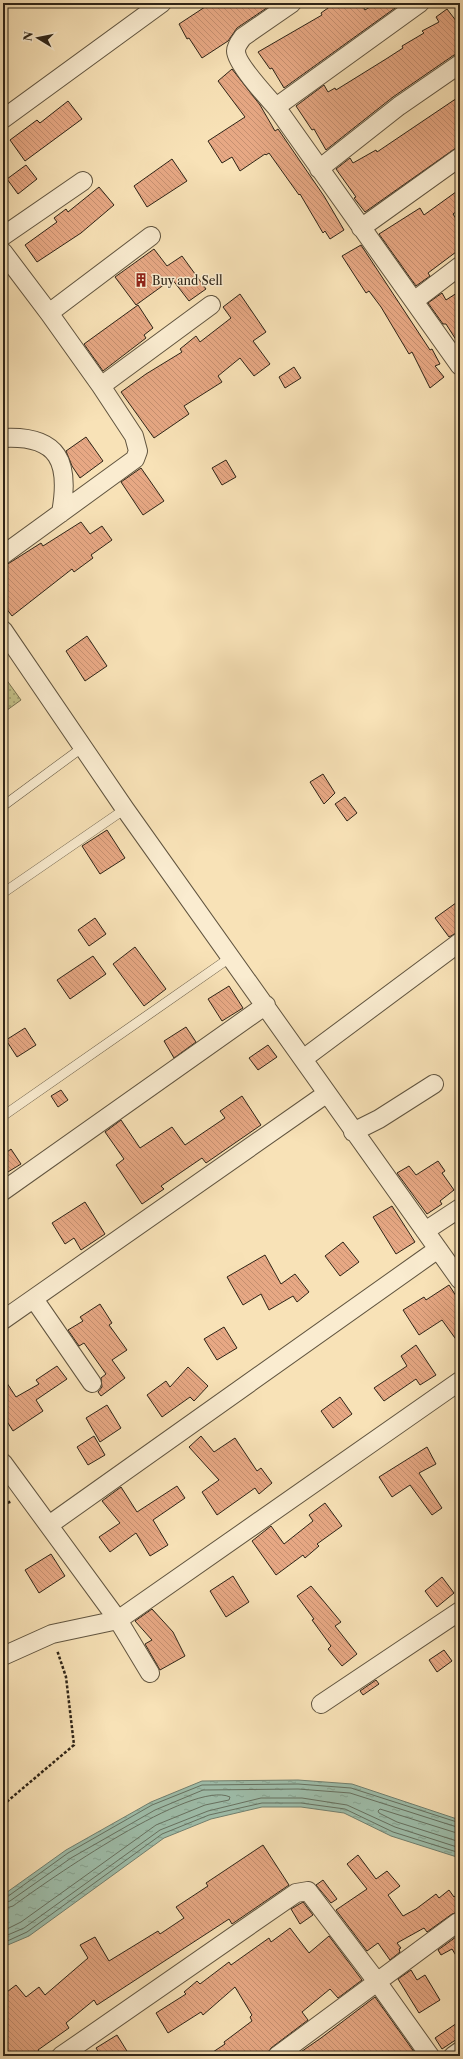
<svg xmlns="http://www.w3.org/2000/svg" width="463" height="2059" font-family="'Libre Caslon Text',serif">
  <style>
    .park { fill: url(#park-dots); stroke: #797250 }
    .water { fill: url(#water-ripples); stroke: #718070 }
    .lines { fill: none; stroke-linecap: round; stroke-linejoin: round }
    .shore { stroke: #667161; stroke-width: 1 }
    .building { fill: url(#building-back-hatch); stroke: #2e2417 }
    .service-casing { stroke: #60543f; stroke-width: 10 }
    .minor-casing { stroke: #60543f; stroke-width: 20 }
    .path { stroke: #2e2417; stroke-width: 2.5; stroke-dasharray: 3 2; stroke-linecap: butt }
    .service { stroke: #faecd0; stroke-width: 9 }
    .minor { stroke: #faecd0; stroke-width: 18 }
    .labels { text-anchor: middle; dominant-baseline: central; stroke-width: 3; stroke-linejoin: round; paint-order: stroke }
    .poi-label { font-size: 12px; fill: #2e2417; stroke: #faecd0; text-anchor: start }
  </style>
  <defs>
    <pattern id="park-dots" width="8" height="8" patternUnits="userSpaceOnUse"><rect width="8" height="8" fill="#c4c189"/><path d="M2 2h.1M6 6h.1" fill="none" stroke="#a09d6f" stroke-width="1.8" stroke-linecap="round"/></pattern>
    <pattern id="water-ripples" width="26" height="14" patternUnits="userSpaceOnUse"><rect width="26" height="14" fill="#9ebeab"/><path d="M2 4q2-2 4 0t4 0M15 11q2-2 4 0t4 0" fill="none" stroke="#88a392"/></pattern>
    <pattern id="building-back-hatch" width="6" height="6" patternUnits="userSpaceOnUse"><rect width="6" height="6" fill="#e7a884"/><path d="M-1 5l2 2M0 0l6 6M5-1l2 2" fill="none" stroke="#c69071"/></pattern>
  </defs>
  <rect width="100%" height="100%" fill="#f8e2b7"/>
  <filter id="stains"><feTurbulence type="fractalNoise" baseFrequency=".005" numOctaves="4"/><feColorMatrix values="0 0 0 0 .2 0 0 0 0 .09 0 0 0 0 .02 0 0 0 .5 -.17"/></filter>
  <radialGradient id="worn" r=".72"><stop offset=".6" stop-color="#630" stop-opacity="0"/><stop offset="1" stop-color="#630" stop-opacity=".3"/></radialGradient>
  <path class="park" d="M3,675L21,700L3,713Z"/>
  <path class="water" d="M298,1780L352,1784L460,1820V1858L391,1836L344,1813L301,1807H262L211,1819L164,1838L29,1936L3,1947V1895L66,1850L151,1802L202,1781Z"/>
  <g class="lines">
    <path class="shore" d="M460,1834L380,1809L378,1811L379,1813L397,1822L460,1842
      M3,1898L7,1897L68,1853L152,1805L202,1785L298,1784L351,1788L460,1823
      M3,1903L10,1901L71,1858L155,1810L203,1790L298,1789L350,1793L460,1828
      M3,1909L13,1906C47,1881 192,1779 230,1797L229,1800L205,1805L156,1825L21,1922L3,1931
      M3,1937L24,1928L160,1830L208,1811L261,1798H302L347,1805L395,1827L460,1848
      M3,1943L27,1932L162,1834L209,1815L262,1803H301L345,1809L393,1832L460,1853"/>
  </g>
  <path class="building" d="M211,3H274L237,28L228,41L202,58L189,38L187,39L179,24Z
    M335,3H361L365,10L376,3H402L284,88L272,68L270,69L258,52L322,15L321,13Z
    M447,9L460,26V54L454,55L393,97L326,150L314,129L312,130L296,106L324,85L328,92L335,88L336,90L386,59L403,48L402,46L424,33L422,31L439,22L436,17Z
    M232,69L260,105L275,131L278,129L324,196L344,230L330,239L325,231L323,233L300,194L299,195L269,153L266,155L265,154L240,171L232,157L222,163L208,141L245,117L218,81Z
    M460,96V145L365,212L354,198L356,197L336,169L350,158L353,163L376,150L377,152Z
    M68,101L82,119L25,161L10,140L37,120L40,123Z
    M172,159L187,181L147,207L134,186Z
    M26,165L37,179L18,194L7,179Z
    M99,187L114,205L81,233L37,262L25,245L57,222L54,218L66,209L68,212Z
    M460,189V209L453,214L460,225V249L428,273L430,276L416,286L379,234L420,208L424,215Z
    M361,245L430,350L432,349L440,364L435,366L444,377L430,388L412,352L409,354L381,307L369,291L366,293L342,256Z
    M154,249L167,266L182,256L206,289L189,301L172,279L136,305L115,277Z
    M460,291V346L446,324H443L428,303L442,293L446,300Z
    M240,294L266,332L253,341L270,364L254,376L240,358L218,376L222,382L184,406L189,414L154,438L121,392L146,374L182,352L180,349L196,336L200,342L231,318L223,307Z
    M138,305L153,328L144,335L146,338L103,371L84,344Z
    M294,367L301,378L285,388L279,377Z
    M86,437L103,461L80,478L72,466L66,451Z
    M226,460L236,477L222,485L212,468Z
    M141,468L164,501L143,515L121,482Z
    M81,522L90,534L102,526L112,540L91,555L93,558L74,572L72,569L12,616L3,604V567L41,543L43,546Z
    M87,636L107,666L85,681L66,651Z
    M323,774L335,793L324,804L310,782Z
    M345,797L357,813L347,821L335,804Z
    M107,830L125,858L100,874L82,846Z
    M460,900V931L449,937L435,918Z
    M95,918L106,934L89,946L78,930Z
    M135,947L166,989L144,1006L113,964Z
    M93,956L106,974L70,999L57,980Z
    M229,986L243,1008L222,1021L208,999Z
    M186,1027L196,1042L174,1058L164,1041Z
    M25,1028L36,1045L17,1057L6,1040Z
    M268,1045L277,1057L258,1070L249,1058Z
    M61,1090L68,1100L58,1107L51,1096Z
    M242,1096L261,1125L206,1163L202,1158L161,1186L164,1189L142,1204L116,1165L124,1159L105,1132L121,1120L140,1148L172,1127L185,1145L225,1118L220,1111Z
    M11,1149L21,1164L3,1175V1155Z
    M438,1161L445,1171L442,1173L454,1190L440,1201L442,1204L427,1214L397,1173L409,1166L416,1175Z
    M85,1202L105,1234L81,1250L74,1238L65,1244L52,1223Z
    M392,1206L415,1242L396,1254L373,1217Z
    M343,1242L359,1262L340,1276L325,1256Z
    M265,1255L281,1284L295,1274L309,1292L297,1302L293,1296L269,1310L261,1294L243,1305L227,1277Z
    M449,1285L460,1302V1345L442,1320L419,1335L403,1310L424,1297L426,1300Z
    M100,1304L112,1323L109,1325L127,1350L112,1360L125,1378L101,1396L98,1392L102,1387L101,1378L106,1374L84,1343L79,1346L68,1330L83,1321L80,1317Z
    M224,1327L237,1348L217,1360L204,1339Z
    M416,1345L436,1375L420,1385L416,1379L384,1401L374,1388L407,1366L401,1356Z
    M57,1366L67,1379L36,1400L43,1411L13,1431L3,1415V1377L16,1397L39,1384L36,1380Z
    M188,1367L208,1386L194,1401L190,1397L162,1417L147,1395L166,1381L170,1387Z
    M340,1397L352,1414L333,1428L321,1411Z
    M107,1405L121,1428L100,1442L86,1418Z
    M94,1436L105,1455L88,1465L77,1447Z
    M201,1436L214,1452L235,1438L257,1471L261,1468L272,1483L259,1494L255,1488L217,1515L202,1492L219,1480L189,1447Z
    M427,1447L436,1464L419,1473L442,1508L432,1515L410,1485L392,1497L379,1477Z
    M177,1486L185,1498L153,1520L168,1545L150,1556L136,1533L110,1552L99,1537L120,1523L102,1501L121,1487L137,1512Z
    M325,1503L342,1526L317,1544L319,1546L305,1558L303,1555L276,1575L252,1541L271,1526L284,1544L313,1521L309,1515Z
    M51,1554L65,1576L39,1593L25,1570Z
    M233,1576L249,1602L226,1617L210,1591Z
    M442,1577L454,1593L437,1607L425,1591Z
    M311,1586L341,1622L335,1626L357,1654L342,1666L328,1649L331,1646L312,1620L314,1619L297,1596Z
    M152,1609L173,1632L185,1656L160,1670L145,1644L152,1640L135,1621Z
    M444,1650L452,1661L437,1672L429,1660Z
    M376,1680L379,1684L363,1695L360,1691Z
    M263,1845L289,1885L232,1924L229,1919L97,2005L94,2000L66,2023L69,2028L38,2050L42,2056H3V1995L16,1985L26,1997L39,1987L45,1995L88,1958L80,1945L95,1937L109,1961L158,1931L160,1934L184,1918L176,1907L208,1886L206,1883Z
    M358,1855L376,1879L387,1871L400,1886L388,1895L403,1916L416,1909L436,1894L439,1898L449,1890L454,1897L460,1892V1912L452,1914L427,1932L424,1928L397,1943L401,1948L399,1949L400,1952L390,1960L378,1943L367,1951L336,1910L367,1889L347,1864Z
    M323,1880L337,1899L331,1903L316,1885Z
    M303,1902L313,1915L300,1924L291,1909Z
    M290,1928L309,1953L329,1936L362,1980L338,1998L330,1989L302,2012L308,2020L271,2048L267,2056H207L225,2044L224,2042L252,2021L250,2017L252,2015L235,1987L203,2015L201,2012L168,2033L156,2013L186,1994L184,1992L197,1981L200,1984L229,1962L231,1965L269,1938L271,1942Z
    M460,1934V1962L452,1949L441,1955L438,1950Z
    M411,1970L417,1980L425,1975L440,2000L419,2013L398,1979Z
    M375,1997L417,2056H295L321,2038Z
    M460,2021V2037L442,2049L435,2038Z
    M117,2035L130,2056H101L96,2048Z"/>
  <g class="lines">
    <defs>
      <path id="service" d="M3,806L83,747
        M3,893L125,809
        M3,1116L231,957"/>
      <path id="minor" d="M292,3L243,37C240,41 236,46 236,51C236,63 267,97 276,107L460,366
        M276,107L420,3
        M3,119L162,3
        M319,169L399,106L460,64
        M361,228L460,157
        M3,236L83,181
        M3,252L49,313L101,386L211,305
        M414,301L460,266
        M49,313L151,236
        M3,438C60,435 70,463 61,513
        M3,555L135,459L138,451L134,436L101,386
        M3,630L125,809L460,1280
        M303,1059L460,942
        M353,1132L379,1119L434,1084
        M3,1191L266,1005
        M425,1231L460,1208
        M34,1299L92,1383
        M3,1320L326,1094
        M3,1463L118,1620L150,1673
        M49,1525L438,1249
        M3,1656L52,1634L118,1620L460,1381
        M321,1704L460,1611
        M61,2056L296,1893L308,1891L378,1983L430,2056
        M277,2056L458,1922
        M453,2056L460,2051"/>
    </defs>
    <use href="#service" class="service-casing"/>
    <use href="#minor" class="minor-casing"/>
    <path class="path" d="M3,1505L12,1501
      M3,1805L74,1745L66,1677L57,1650"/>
    <use href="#service" class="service"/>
    <use href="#minor" class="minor"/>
  </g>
  <defs>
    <symbol id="building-bare" viewBox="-9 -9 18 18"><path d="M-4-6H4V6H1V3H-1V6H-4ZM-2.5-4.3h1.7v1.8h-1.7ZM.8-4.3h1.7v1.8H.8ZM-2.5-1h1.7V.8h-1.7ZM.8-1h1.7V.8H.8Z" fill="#8f2418" stroke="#faecd0" stroke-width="2.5" paint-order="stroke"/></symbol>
  </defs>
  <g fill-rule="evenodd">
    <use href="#building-bare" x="131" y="270" width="20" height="20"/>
  </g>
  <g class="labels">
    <g class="poi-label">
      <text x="152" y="280">Buy and Sell</text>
    </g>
  </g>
  <rect width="463" height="2059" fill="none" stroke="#f8e2b7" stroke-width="16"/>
  <rect x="4" y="4" width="455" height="2051" fill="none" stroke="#2e2417" stroke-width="2"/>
  <rect x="8" y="8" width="447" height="2043" fill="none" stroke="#2e2417"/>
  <g transform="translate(38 38) rotate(280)" stroke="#faecd0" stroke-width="3" paint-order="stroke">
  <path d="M0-3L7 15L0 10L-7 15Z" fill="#2e2417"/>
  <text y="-6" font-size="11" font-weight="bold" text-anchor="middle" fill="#2e2417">N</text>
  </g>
  <rect width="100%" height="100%" filter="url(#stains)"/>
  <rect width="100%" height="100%" fill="url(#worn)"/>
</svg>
